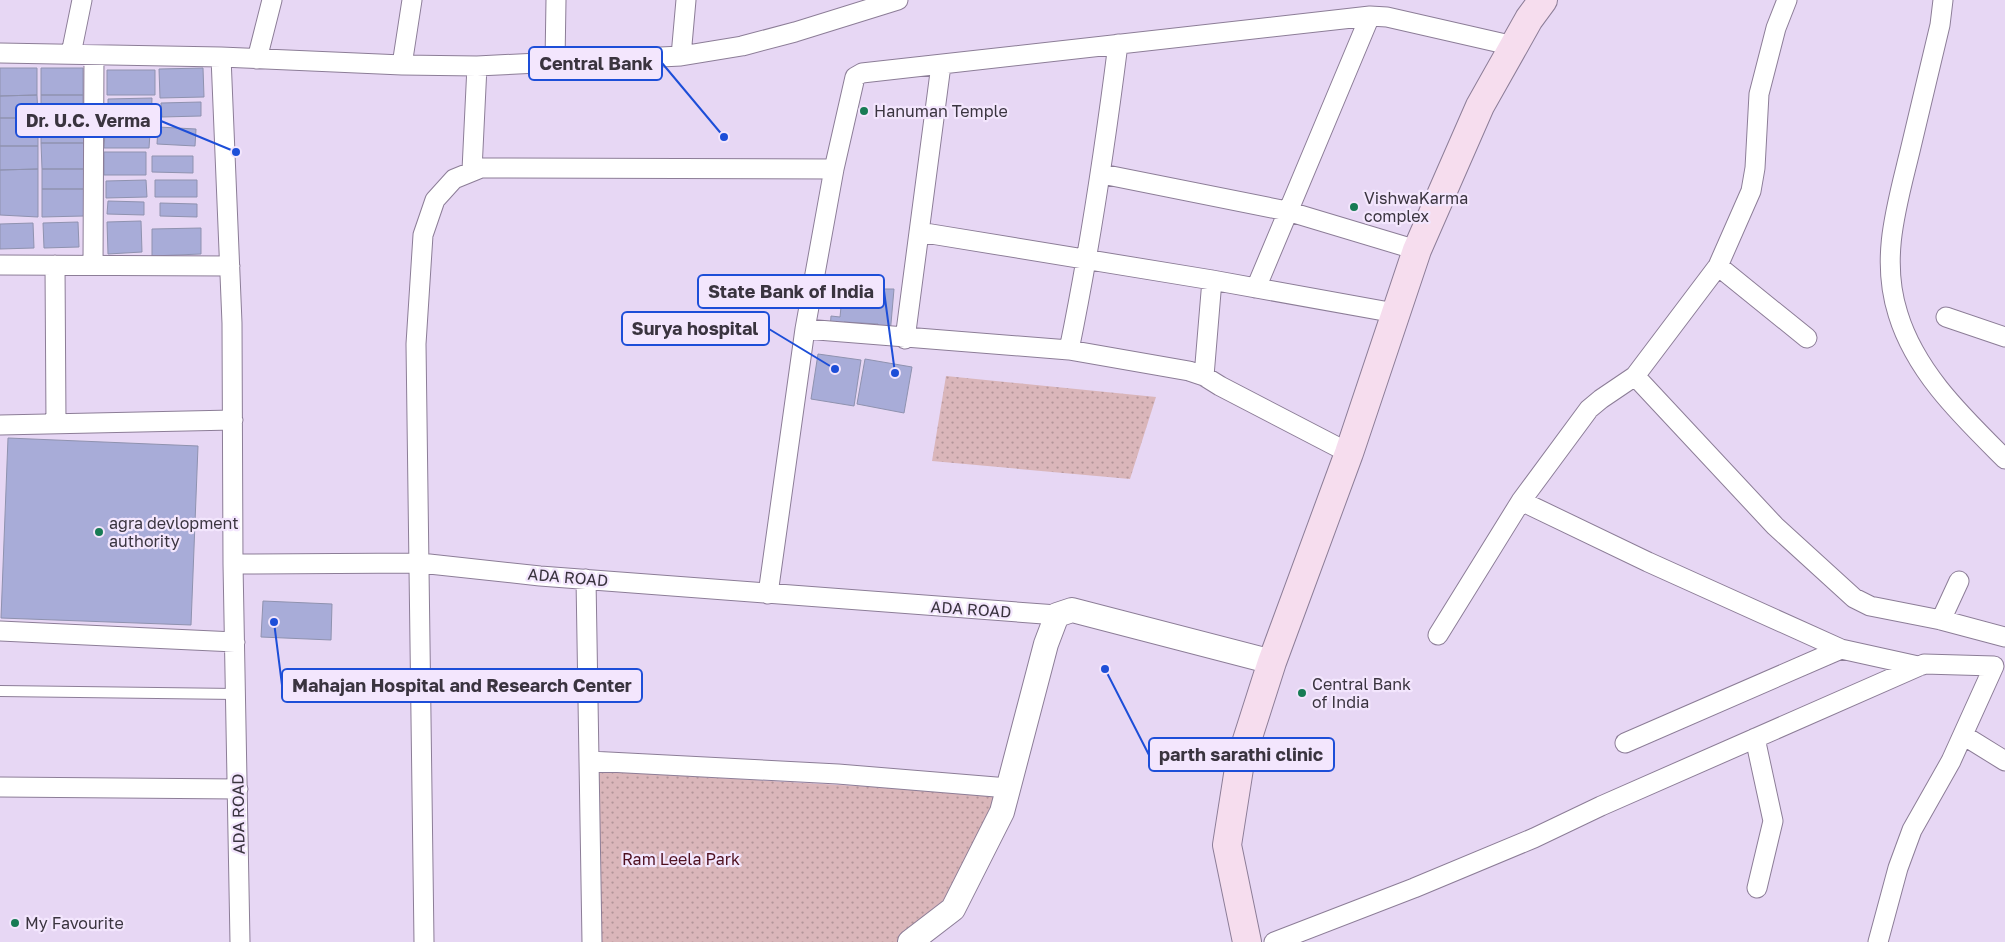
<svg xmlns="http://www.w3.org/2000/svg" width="2005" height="942" font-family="'Golos Text',sans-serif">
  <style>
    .green { fill: url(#green-dots) }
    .building { fill: #a8acd8; stroke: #8f92af }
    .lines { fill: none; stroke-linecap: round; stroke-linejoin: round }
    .service-casing { stroke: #8c7d97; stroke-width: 12 }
    .minor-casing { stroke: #8c7d97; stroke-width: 21 }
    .tertiary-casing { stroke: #8c7d97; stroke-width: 26 }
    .secondary-casing { stroke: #8c7d97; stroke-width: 30 }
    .service { stroke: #fff; stroke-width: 10 }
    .minor { stroke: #fff; stroke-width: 19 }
    .tertiary { stroke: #fff; stroke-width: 24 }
    .secondary { stroke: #f6ddee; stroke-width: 28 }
    .poi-dot { fill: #177b54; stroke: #f3e6fd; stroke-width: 2 }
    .labels { text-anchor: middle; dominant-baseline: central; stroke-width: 4.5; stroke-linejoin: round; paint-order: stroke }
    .poi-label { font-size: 16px; fill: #3a343f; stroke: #f3e6fd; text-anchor: start }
    .street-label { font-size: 16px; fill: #3a343f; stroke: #f3e6fd }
    .park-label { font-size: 16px; fill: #4e1020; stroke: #f3e6fd }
    .leader { fill: none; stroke: #1d4ed8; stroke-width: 2 }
    .callout-dot { fill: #1d4ed8; stroke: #f3e6fd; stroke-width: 2 }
    .callout { fill: #f3e6fd; stroke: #1d4ed8; stroke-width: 2 }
    .callout-label { font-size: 18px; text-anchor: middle; font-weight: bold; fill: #3a343f }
  </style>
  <defs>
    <pattern id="green-dots" width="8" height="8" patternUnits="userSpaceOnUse" patternTransform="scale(1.25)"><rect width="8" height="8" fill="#dab6ba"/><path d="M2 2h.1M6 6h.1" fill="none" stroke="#b29599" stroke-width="1.8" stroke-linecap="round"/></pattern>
  </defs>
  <rect width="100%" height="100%" fill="#e7d7f4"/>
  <path class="green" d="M946,376L1156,397L1130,479L932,461Z
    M598,771L997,794L947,909L902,942H599Z"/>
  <path class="building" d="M0,68H37V95L0,96Z
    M41,68H83V95H41Z
    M203,68L204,97L160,98L159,69Z
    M107,70H155V95H107Z
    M37,95L38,118H0V96Z
    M41,95H83V119L41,120Z
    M152,98L151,126H108V99Z
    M201,102V116L162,117L161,103Z
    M0,118H38V146H0Z
    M83,119L84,143H41V120Z
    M158,127L196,129L195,146L157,144Z
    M105,132L150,133L149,148H104Z
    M41,143H84V169H42Z
    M0,146H38V169L0,170Z
    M104,152H146V175H104Z
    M152,156H193V173L152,172Z
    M38,169V217L0,215V170Z
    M42,169H84V189H42Z
    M146,180L147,197L106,198V181Z
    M155,180H197V197H155Z
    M42,189H84V216L42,217Z
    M108,201L144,202V215L107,214Z
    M160,203L197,204V217L160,216Z
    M141,221L142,252L108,254L107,222Z
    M78,222L79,247L44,248L43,223Z
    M33,223L34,248L0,249V224Z
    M201,228V254L152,256V229Z
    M884,289H894L890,335L877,334L878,324L844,322L843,330L830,329L831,316L840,317L841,307L836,306L837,290L859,292L858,305L870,306V296L884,297Z
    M818,354L861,360L854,406L811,399Z
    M865,359L912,367L904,413L857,404Z
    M8,438L198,446L191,625L1,618Z
    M263,601L332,604L331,640L261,637Z"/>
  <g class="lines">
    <defs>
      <path id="service" d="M0,691L236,694"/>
      <path id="minor" d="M1943,0L1940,25C1930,67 1920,109 1910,151C1897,205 1880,258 1898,314C1916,373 1963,417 2005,459
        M0,53L221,57L402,65L477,66L681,56L742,46L795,32L898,0
        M71,54L82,0
        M681,56L686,0
        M221,57L232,323L233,564L240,942
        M257,59L272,0
        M555,62L556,0
        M402,65L412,0
        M472,170L477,66
        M1102,174L1287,211L1417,250
        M919,232L1212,280L1395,313
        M0,265L230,266
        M55,265L56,424
        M93,265L94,55
        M1718,266L1807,338
        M1256,288L1370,16
        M1946,317L2005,337
        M805,329L1069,350L1189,371L1204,376L1220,386L1349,453
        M905,339L941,65
        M1069,350C1090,248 1105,147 1118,44
        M1204,376L1212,280
        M1635,376L1775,526L1854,598L1870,606L1941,620L2005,637
        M0,425L233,420
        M1521,501L1648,562L1841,649L1918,666L1923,665
        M233,564L420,563L540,576L1057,615
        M586,579L592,942
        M768,594L805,329L834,169L855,77L862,73L1370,16L1387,17L1514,46
        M1941,620L1959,581
        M0,631L235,642
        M1438,635L1521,501L1589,409L1601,399L1635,376L1718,266L1751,191L1755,168L1759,94L1776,28L1787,0
        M1963,735L2005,761
        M1755,738L1773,821L1757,888
        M1625,743L1841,649
        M589,761L838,774L1008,788
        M0,787L238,789
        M424,942L416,344L423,235L435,200L454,179L481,168L834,169
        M1274,942L1414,888L1534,838L1601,806L1924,664L1994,666L1951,761L1912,830L1898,868L1878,942"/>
      <path id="tertiary" d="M910,942L953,909L1002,812L1046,644L1057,615L1072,610L1272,662"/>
      <path id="secondary" d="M1247,942L1227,845L1240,762L1272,662L1349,453L1417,250L1480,106L1529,19L1543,0"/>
    </defs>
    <use href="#service" class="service-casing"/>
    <use href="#minor" class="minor-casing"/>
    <use href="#tertiary" class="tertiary-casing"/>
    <use href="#secondary" class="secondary-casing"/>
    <use href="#service" class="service"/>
    <use href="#minor" class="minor"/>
    <use href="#tertiary" class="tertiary"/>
    <use href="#secondary" class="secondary"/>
  </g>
  <g class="poi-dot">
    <circle cx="864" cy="111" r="5"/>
    <circle cx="1354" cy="207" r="5"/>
    <circle cx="99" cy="532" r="5"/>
    <circle cx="1302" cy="693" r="5"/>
    <circle cx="15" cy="923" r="5"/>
  </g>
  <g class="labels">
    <g class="poi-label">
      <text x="874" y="111">Hanuman Temple</text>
      <text x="1364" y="198">VishwaKarma<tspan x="1364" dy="18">complex</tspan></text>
      <text x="109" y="523">agra devlopment<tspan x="109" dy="18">authority</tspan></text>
      <text x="1312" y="684">Central Bank<tspan x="1312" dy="18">of India</tspan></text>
      <text x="25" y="923">My Favourite</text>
    </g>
    <g class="street-label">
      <text transform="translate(568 577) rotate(5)">ADA ROAD</text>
      <text transform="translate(971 609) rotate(4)">ADA ROAD</text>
      <text transform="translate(238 814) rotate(-91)">ADA ROAD</text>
    </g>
    <g class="park-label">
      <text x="681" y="859">Ram Leela Park</text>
    </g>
  </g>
  <path class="leader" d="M724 137L662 63M236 152L161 121M895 373L884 291M835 369L769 329M274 622L282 685M1105 669L1149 755"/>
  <g class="callout-dot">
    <circle cx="724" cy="137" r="5"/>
    <circle cx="236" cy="152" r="5"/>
    <circle cx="895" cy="373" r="5"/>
    <circle cx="835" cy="369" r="5"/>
    <circle cx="274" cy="622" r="5"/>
    <circle cx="1105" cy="669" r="5"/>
  </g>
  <g class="callout">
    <rect x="529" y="47" width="133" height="33" rx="5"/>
    <rect x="16" y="104" width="145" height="33" rx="5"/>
    <rect x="698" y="275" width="186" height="33" rx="5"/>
    <rect x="622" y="312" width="147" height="33" rx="5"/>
    <rect x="282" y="669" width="360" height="33" rx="5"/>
    <rect x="1149" y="738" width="185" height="33" rx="5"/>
  </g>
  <g class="callout-label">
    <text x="596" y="70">Central Bank</text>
    <text x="88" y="127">Dr. U.C. Verma</text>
    <text x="791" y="298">State Bank of India</text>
    <text x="695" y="335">Surya hospital</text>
    <text x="462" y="692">Mahajan Hospital and Research Center</text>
    <text x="1241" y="761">parth sarathi clinic</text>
  </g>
</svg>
